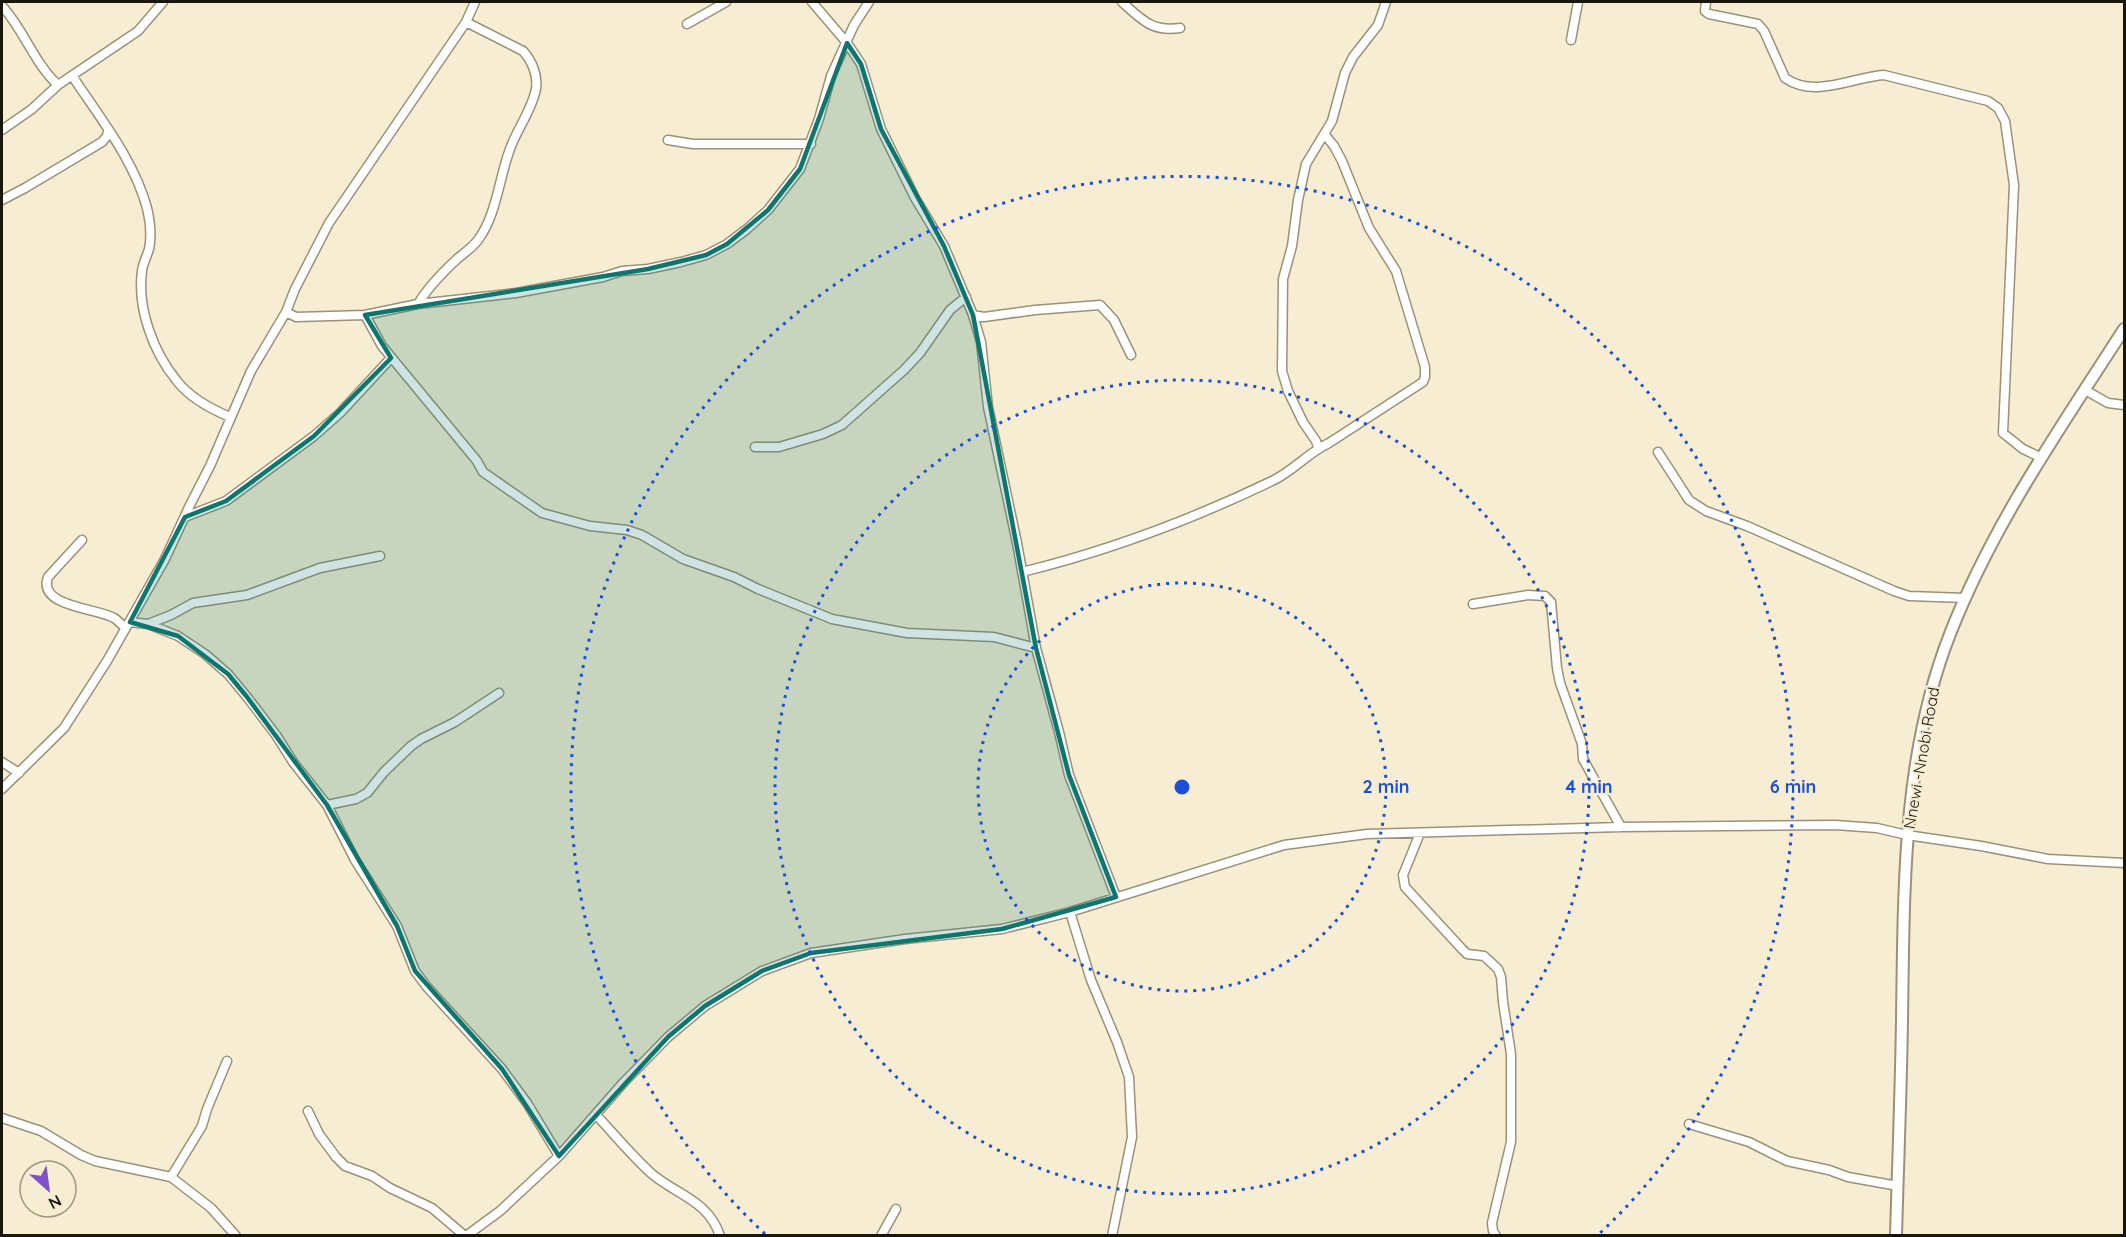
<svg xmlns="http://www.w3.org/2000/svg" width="2126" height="1237" font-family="Quicksand,sans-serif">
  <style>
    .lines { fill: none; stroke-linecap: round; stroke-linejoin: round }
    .minor-casing { stroke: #9a9178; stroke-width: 11 }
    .major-casing { stroke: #9a9178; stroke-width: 14 }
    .minor { stroke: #fff; stroke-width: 8 }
    .major { stroke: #fff; stroke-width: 10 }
    .marked { fill: #0f766e; fill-opacity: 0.2; stroke: #0f766e; stroke-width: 4.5; stroke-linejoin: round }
    .ring { fill: none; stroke: #1d4ed8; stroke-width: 3; stroke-dasharray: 3 6 }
    .labels { text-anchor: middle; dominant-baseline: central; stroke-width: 5; stroke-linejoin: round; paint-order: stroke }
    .street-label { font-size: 16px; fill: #19160d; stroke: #f7edd3 }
    .centre { fill: #1d4ed8; stroke: #f7edd3; stroke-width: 3 }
    .ring-label { font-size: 18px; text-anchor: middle; font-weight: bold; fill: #1d4ed8; stroke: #f7edd3; stroke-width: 5; stroke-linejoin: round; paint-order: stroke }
  </style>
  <rect width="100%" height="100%" fill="#f7edd3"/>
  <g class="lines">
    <defs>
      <path id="minor" d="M812,2L847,43L861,64L881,129L915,198L944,246L973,315L981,342L988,407L1017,543L1036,648L1059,732L1069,775L1116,897
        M1122,2C1142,20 1152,32 1180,28
        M1706,2L1705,11L1709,14L1758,24L1764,31L1785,78C1815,99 1853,77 1884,75L1988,101L1998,108L2005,121L2014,185L2003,433L2023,449L2042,458
        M2,6C24,30 34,63 58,85
        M687,24L726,2
        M1571,40L1578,2
        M73,77C100,118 134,160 147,208C150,221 152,235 149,249C147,256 143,263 142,271C137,308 153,352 177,381C190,398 211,409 230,417
        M2,130L32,109L58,85L138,31L163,2
        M668,140L693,144H811
        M2,200L25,188L102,142L107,136L108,131
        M418,304C428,287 443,272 457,259C464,253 472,248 478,240C497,214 499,178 510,149C517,129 532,110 536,89C538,75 532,61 523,51L466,22
        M286,312L296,317L365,315L418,304L516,293L603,277L622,271L648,269L681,262L706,255L727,244L747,229L768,210L800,169L819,119L831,76L854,25L869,2
        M365,315L382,346L477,461L483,472L542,513L590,526L627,530L642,535L683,559L734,577L758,589L832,619L907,633L994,637L1036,648
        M973,315L984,317L1035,310L1100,305L1114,320L1131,355
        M2085,390L2108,403L2124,405
        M755,447H779L823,434L842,425L904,370L920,353L950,310L966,297
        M1318,447L1316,441L1303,422L1288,391L1282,371L1283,279L1292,246L1298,200L1306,164L1332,121L1345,73L1353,57L1378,25L1386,2
        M1658,452L1689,500L1706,511L1747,526L1894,591L1909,596L1965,598
        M185,517L226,501L314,436L340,413L391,358
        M82,540L48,577C37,607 97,608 114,618C118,620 121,625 125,627
        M1022,572C1108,551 1193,519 1272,481C1293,471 1309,452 1329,443L1423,382L1425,377V367L1396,271L1369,228L1342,161L1334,146L1325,135
        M1473,604L1528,595L1545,596L1551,602L1557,668L1560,683L1582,744L1583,759L1621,827
        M130,622L148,624L178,636L205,654L228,674L247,697L276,735L293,762L327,805L355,860L397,926L415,971L427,987L502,1069L527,1103L559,1156
        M148,624L171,615L193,603L247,595L320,568L380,556
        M2,762L19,773
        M2,789L64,728L107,661L165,559L190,505L210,466L251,371L286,312L295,289L329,223L466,22L475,2
        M327,805L356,799L367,793L384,772L411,746L421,739L455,722L499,693
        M1420,833L1403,875L1405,887L1462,949L1467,954L1484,956L1498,969L1501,977L1503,1002L1511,1054V1142L1492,1223L1493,1231L1496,1236
        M1070,912L1091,980L1117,1042L1129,1077L1132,1137L1112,1236
        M308,1111L319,1134L336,1157L345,1166L372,1176L390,1188L432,1208L465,1236
        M597,1116C615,1135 632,1156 652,1174C677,1195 709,1201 720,1236
        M2,1118L41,1131L81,1155L95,1161L171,1177L211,1208L236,1236
        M1689,1124L1749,1142L1787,1161L1829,1170L1848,1177L1898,1186
        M171,1177L202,1126L207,1109L227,1061
        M466,1236L500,1211L559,1156L624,1082L668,1037L705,1006L762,971L811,953L905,939L1002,929L1070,912L1284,845L1367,834L1621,827L1835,825L1877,828L1907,835L1981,846L2048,859L2124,863
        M881,1236L896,1209"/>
      <path id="major" d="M1896,1236C1898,1163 1901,1091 1902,1019C1904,889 1902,756 1950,634C1993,524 2061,427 2124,329"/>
    </defs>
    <use href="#minor" class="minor-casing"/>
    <use href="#major" class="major-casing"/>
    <use href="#minor" class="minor"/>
    <use href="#major" class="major"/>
  </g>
  <path class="marked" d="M847,43L861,64L881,129L944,246L973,315L1036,648L1069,775L1116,897L1002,929L811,953L762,971L705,1006L668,1037L559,1156L502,1069L415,971L397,926L327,805L247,697L228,674L178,636L130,622L185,517L226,501L314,436L391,358L365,315L648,269L706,255L727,244L768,210L800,169Z"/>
  <g class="ring">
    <circle cx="1182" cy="787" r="204"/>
    <circle cx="1182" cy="787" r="407"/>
    <path d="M765 1234A611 611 0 1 1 1599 1234"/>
  </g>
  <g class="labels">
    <g class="street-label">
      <text transform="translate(1921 758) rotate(-80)">Nnewi -Nnobi Road</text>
    </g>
  </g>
  <circle cx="1182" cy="787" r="9" class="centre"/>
  <g class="ring-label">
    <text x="1386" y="793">2 min</text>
    <text x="1589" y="793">4 min</text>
    <text x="1793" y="793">6 min</text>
  </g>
  <rect width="2126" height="1237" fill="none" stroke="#19160d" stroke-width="6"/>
  <g transform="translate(48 1189) rotate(152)"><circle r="28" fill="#f7edd3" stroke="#9e9784" stroke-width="1.5"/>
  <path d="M0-4.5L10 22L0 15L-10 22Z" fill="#7f50c9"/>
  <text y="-9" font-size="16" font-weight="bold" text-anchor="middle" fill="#19160d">N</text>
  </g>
</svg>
